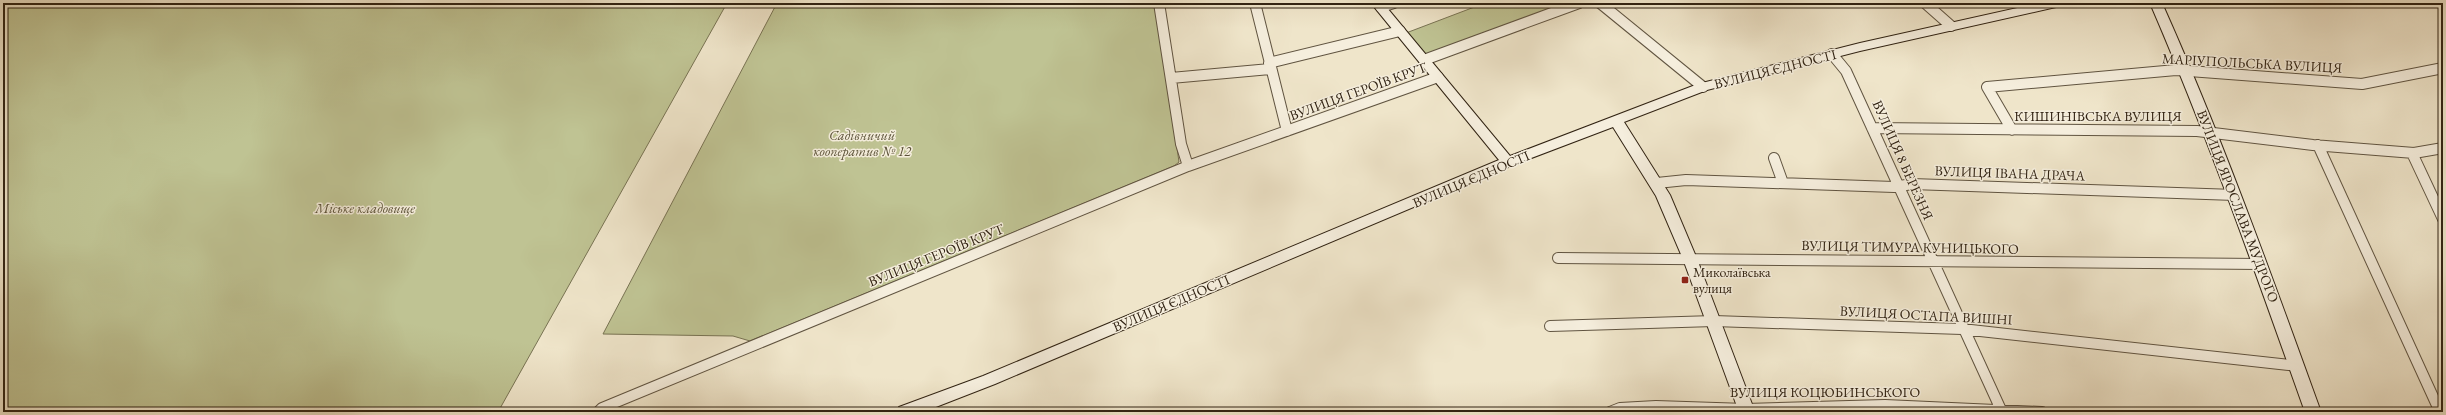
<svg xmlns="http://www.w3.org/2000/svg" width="2446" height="415" font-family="'EB Garamond',serif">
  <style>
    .green { fill: #bfc393; stroke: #787353 }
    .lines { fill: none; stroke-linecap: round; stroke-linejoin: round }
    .street-casing { stroke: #605441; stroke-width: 12 }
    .secondary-casing { stroke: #312313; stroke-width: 2 }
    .street { stroke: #f5eedd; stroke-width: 10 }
    .secondary { fill: #f5eedd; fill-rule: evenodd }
    .poi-dot { fill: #8f2418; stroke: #f5eedd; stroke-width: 1.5 }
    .labels { text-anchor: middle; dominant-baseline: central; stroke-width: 3; stroke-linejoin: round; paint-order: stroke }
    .street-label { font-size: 14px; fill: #312313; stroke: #f5eedd }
    .park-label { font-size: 14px; font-style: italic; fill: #5c5339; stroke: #f5eedd }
    .poi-label { font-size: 14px; fill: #312313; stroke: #f5eedd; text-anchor: start }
  </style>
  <rect width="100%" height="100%" fill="#efe5ca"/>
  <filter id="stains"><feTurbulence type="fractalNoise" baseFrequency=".005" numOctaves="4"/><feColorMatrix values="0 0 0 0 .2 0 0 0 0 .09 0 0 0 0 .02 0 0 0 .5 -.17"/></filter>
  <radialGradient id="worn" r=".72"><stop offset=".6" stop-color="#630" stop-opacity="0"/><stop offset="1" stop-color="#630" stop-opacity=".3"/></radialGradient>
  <path class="green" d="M3,3H727L498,412H3Z
    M777,3H1156L1179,162L1174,166L750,341L733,336L603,334Z
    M1485,3H1575L1428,58L1406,33Z"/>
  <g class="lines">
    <defs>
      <path id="street" d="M1159,3L1181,144L1188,166
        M1255,3L1287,131
        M1600,3L1703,87
        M1925,3L1951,26
        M1381,7L1394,3
        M1832,54L1846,71L2002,412
        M1424,60L1579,3
        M1269,63L1400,31
        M1171,78L1270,69
        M1872,128L2197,131L2313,145L2414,153L2443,148
        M2012,130L1987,87L2176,70L2362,84L2443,68
        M2318,145L2440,412
        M2412,153L2443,219
        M1774,158L1783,183
        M1657,183L1686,180L1894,187L1912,184L2235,195
        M1558,258L2261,264
        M1550,326L1714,321L1962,329L2298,366
        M598,412L602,408L1188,166L1438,77
        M1610,412L1620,408L1656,406L1746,409L1885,405L2042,412"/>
      <path id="secondary" d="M1371,3H1383L1510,156L1698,84L1860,43L2040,3H2062L2056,7L1860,51L1707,90L1624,122L1670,195L1697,259L1755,412H1739L1683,259L1656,196L1613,127L1513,165L995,384L923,412H897L899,407L983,376L1499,160Z
        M2150,3H2162C2222,137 2271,274 2321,412H2305C2256,274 2208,137 2150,3Z"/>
    </defs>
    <use href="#street" class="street-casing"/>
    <use href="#secondary" class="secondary-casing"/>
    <use href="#street" class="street"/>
    <use href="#secondary" class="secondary"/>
  </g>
  <rect class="poi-dot" x="1681" y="276" width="8" height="8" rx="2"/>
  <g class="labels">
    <g class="street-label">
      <text transform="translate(2252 63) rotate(3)">МАРІУПОЛЬСЬКА ВУЛИЦЯ</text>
      <text transform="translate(1775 69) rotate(-14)">ВУЛИЦЯ ЄДНОСТІ</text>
      <text transform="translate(1358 91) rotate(-20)">ВУЛИЦЯ ГЕРОЇВ КРУТ</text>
      <text x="2098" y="116">КИШИНІВСЬКА ВУЛИЦЯ</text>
      <text transform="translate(1903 160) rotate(66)">ВУЛИЦЯ 8 БЕРЕЗНЯ</text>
      <text transform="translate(2010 173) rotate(2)">ВУЛИЦЯ ІВАНА ДРАЧА</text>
      <text transform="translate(1471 179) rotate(-23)">ВУЛИЦЯ ЄДНОСТІ</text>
      <text transform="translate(2238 206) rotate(69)">ВУЛИЦЯ ЯРОСЛАВА МУДРОГО</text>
      <text transform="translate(1910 247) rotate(1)">ВУЛИЦЯ ТИМУРА КУНИЦЬКОГО</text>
      <text transform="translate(936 255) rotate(-22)">ВУЛИЦЯ ГЕРОЇВ КРУТ</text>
      <text transform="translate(1171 303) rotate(-23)">ВУЛИЦЯ ЄДНОСТІ</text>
      <text transform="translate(1926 315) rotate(3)">ВУЛИЦЯ ОСТАПА ВИШНІ</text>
      <text x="1825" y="392">ВУЛИЦЯ КОЦЮБИНСЬКОГО</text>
    </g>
    <g class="park-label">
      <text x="862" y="135">Садівничий<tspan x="862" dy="16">кооператив № 12</tspan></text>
      <text x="365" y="208">Міське кладовище</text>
    </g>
    <g class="poi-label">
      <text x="1693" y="272">Миколаївська<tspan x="1693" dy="16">вулиця</tspan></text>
    </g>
  </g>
  <rect width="2446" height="415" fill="none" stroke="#efe5ca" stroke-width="16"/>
  <rect x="4" y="4" width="2438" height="407" fill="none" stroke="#312313" stroke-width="2"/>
  <rect x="8" y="8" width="2430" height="399" fill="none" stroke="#312313"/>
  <rect width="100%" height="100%" filter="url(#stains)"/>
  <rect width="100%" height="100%" fill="url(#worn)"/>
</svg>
